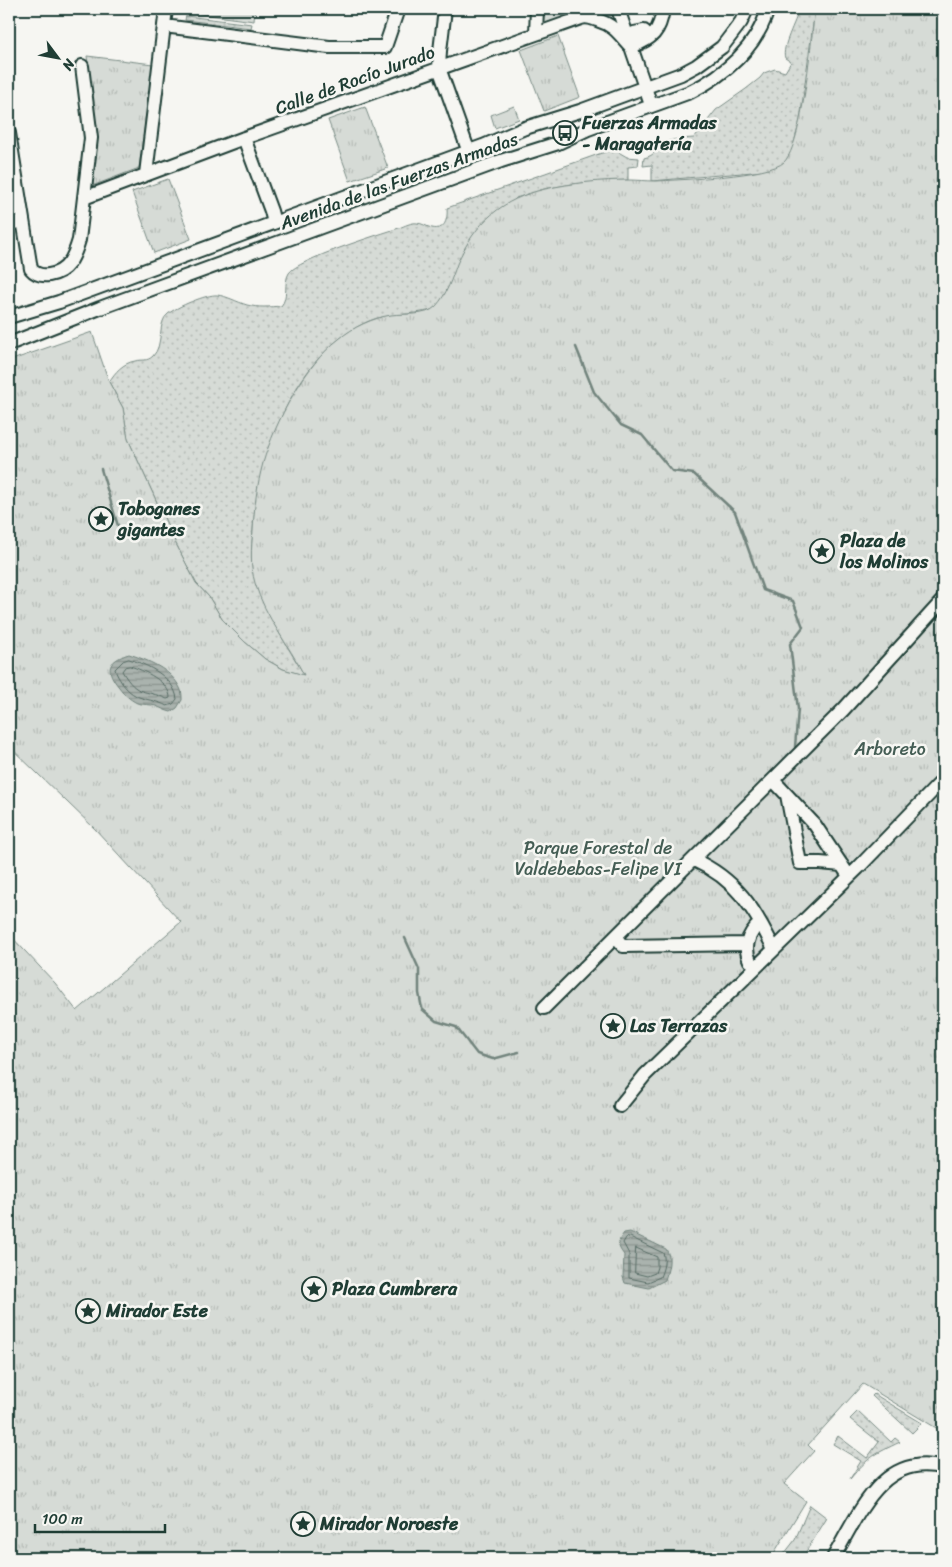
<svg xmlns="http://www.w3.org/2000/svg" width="952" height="1567" font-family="Sriracha,sans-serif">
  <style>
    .grass { fill: url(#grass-dots); stroke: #7a8c85 }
    .park { fill: url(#park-tufts); stroke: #7a8c85 }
    .pitch { fill: #d6dbd6; stroke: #7a8c85 }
    .water { fill: url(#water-rules); stroke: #72847d }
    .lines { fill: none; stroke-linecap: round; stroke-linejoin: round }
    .shore { stroke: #576c65; stroke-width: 1 }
    .stream { stroke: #72847d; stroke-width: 2.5 }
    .minor-casing { stroke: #1f3d34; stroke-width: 16 }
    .minor { stroke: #f6f6f2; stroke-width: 12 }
    .labels { text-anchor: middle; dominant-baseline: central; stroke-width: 5; stroke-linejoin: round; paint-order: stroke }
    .street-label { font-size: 18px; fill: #1f3d34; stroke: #f6f6f2 }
    .poi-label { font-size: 18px; font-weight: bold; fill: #1f3d34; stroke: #f6f6f2; text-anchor: start }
    .park-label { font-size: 18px; fill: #445d54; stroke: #f6f6f2 }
  </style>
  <defs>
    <pattern id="grass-dots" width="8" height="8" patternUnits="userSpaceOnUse" patternTransform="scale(1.25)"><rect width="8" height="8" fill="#d6dbd6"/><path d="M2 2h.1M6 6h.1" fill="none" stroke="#b7bdb8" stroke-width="1.8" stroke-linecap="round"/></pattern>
    <pattern id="park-tufts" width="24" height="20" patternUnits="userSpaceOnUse" patternTransform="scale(1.25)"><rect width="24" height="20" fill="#d6dbd6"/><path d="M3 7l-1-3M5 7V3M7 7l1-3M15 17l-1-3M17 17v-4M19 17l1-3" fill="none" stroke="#b7bdb8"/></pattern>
    <pattern id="water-rules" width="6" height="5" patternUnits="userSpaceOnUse" patternTransform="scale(1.25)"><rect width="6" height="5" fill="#aab3ae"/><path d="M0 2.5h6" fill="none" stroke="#8a938e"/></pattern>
  </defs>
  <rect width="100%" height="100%" fill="#f6f6f2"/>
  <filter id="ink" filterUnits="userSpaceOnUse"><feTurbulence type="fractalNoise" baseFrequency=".02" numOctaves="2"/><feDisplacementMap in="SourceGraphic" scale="10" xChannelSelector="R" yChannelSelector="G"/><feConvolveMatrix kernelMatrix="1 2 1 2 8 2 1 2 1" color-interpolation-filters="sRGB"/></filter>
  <g filter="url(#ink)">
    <path class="grass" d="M799,9H815L800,120L792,150L786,161L778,168L764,171L652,181V165L643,166L644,158C656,155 655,150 663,144C672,138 683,139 694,138L716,110L746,89L760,78L764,73L775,69L785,72L791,62L785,58C781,47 796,22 799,9Z
      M186,16L252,24L251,28L185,20Z
      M613,149L627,157L639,158L638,166L628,167V180L572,184L544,189L516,198L438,305L432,310C413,315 384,314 369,321C294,354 258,455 253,530C252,541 251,553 252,564C252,570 255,576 257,582C268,618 286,644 305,676L283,669L265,659L245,642L222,619L209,597L196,583L176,544L128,439L123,408L109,382C115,372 123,363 135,361C142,359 147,362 153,356C164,345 157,322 168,314C176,307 207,294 217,295C227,296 237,302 247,305C258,308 270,307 281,306C289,297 283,283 289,273C297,260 380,234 399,228C404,226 412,222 417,223C422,223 427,227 432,228C445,231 448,219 447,208Z
      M874,1394L922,1423L912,1433L872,1396Z
      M858,1411L891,1442L895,1438L900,1442C875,1454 868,1457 850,1479L861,1461L833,1444L838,1436L867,1458L879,1442L850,1419Z
      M810,1505L827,1518L802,1558H781L795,1540Z"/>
    <path class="park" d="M177,9H261V11L255,10L254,21L177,11Z
      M541,9H611L612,10L610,21L544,26L541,24Z
      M815,9H943V1432L863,1384L808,1445L814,1451L784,1484L806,1501L771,1558H9V934L55,983L77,1011L181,922L95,829L9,746V361L92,332L109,382L123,408L128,439L176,544L196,583L209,597L222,619L245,642L265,659L283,669L304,675C289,645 265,617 255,583C250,566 251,548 253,531C254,508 257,485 263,463C275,422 305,365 339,339C353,327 373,318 391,315C405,313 426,317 436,306C447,294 452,278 457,264C475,222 502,199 545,189C572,183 602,180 629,180C638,180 647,181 655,181C678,180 771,176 784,162C803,144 811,39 815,9Z
      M558,36L580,97L544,111L521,50Z
      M87,56L153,64L139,168L92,186L97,138Z
      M365,107L388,168L350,181L328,120Z
      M168,179L191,239L154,253L132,192Z"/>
    <path class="pitch" d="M514,106L519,119L495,128L491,115Z"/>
    <path class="water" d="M129,654C147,660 171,669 180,688C182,691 182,696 182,700L177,708L171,712C166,711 161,708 156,706C150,704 143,705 137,703C129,699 124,694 119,687C105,670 107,661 129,654Z
      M630,1232L666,1249C672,1258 668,1270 665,1280L649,1288L625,1283L623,1277L624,1255C617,1246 617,1242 624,1233Z"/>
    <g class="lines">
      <path class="shore" d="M129,659C148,665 174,677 177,699L173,704L167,706C147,696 137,703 122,683C119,678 116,674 115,669L123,661Z
        M130,666C143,670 170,682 170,698L167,699C144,688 138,698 122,671L125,667Z
        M630,1237L663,1253C666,1260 663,1270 660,1277L648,1282L629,1278V1254L623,1243L626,1238Z
        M636,1248L657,1257V1267L655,1273L647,1276L635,1273Z"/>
      <path class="stream" d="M576,347L594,392L621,425L642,435L672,471L694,474L735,512L763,590L793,601L803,627L790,644L798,709L795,747
        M101,469L118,526
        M405,938L419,969V993L422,1009L436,1021L456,1027L477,1054L493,1059L519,1052
        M409,1558L415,1553"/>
      <defs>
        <path id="minor" d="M445,9L440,51L439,68L466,144L468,148L472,150
          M618,9L650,102L653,105
          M164,26L329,47H385L398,9
          M536,33L537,9
          M634,33L644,31L648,35
          M631,47C652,39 660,32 663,9
          M9,133L31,269C36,275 42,276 49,275C68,272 74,257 79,240L91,138L82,66
          M244,138L271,211L273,219L272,223
          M146,174L166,9
          M84,198L244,138L581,18C587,16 591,18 597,20C614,25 619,34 631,47
          M9,225L23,220
          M9,317L59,302L483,146L525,128L580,111L681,74L696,66L722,47L741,22L747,9
          M9,344L100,308L501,161L558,143L588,129L690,92C725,75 757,47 768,9
          M773,780L815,825L849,876
          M787,795L800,863H820L842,865
          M694,860C736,879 755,909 774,949
          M616,938L623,946L747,944
          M750,961C744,948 747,937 756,927
          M544,1008L843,710L943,600
          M620,1106L645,1075L858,868L943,780
          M833,1558C858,1516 882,1451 943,1468"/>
      </defs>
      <use href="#minor" class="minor-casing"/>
      <use href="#minor" class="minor"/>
    </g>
  </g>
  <defs>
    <symbol id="bus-ring" viewBox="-11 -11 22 22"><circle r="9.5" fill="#f6f6f2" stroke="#1f3d34" stroke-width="1.5"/><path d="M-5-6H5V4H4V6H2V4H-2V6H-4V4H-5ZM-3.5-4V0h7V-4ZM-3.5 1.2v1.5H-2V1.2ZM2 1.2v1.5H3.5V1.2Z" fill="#1f3d34"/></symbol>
    <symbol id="sight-ring" viewBox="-11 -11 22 22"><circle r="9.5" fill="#f6f6f2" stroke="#1f3d34" stroke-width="1.5"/><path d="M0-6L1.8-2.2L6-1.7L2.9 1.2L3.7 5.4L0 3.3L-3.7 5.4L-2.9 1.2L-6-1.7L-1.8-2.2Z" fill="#1f3d34"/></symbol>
  </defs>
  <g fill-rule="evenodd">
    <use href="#bus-ring" x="551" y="119" width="28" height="28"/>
    <use href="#sight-ring" x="87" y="505" width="28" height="28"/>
    <use href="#sight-ring" x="808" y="537" width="28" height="28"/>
    <use href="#sight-ring" x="599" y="1012" width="28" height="28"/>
    <use href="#sight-ring" x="300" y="1275" width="28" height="28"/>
    <use href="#sight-ring" x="74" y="1297" width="28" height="28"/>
    <use href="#sight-ring" x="289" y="1510" width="28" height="28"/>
  </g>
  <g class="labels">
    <g class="street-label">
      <text transform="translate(355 80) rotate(-20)">Calle de Rocío Jurado</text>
      <text transform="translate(399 181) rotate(-20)">Avenida de las Fuerzas Armadas</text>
    </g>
    <g class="poi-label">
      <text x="582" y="123">Fuerzas Armadas<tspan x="582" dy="21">- Maragatería</tspan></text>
      <text x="118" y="509">Toboganes<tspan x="118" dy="21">gigantes</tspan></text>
      <text x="840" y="541">Plaza de<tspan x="840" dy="21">los Molinos</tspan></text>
      <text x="630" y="1026">Las Terrazas</text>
      <text x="332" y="1289">Plaza Cumbrera</text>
      <text x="106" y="1311">Mirador Este</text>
      <text x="320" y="1524">Mirador Noroeste</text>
    </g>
    <g class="park-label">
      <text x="890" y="749">Arboreto</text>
      <text x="598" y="848">Parque Forestal de<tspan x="598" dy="21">Valdebebas-Felipe VI</tspan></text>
    </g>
  </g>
  <rect width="952" height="1567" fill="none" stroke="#f6f6f2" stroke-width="30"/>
  <rect x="15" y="15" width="922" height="1537" fill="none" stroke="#1f3d34" stroke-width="2" filter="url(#ink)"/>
  <g transform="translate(58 58) rotate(122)" stroke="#f6f6f2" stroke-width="4" paint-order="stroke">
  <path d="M0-4L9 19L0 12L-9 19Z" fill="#1f3d34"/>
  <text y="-8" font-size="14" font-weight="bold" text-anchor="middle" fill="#1f3d34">N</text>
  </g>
  <path d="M35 1524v8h130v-8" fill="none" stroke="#1f3d34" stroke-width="2.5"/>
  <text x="42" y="1524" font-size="15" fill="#1f3d34" stroke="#f6f6f2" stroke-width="4" paint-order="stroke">100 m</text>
</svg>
